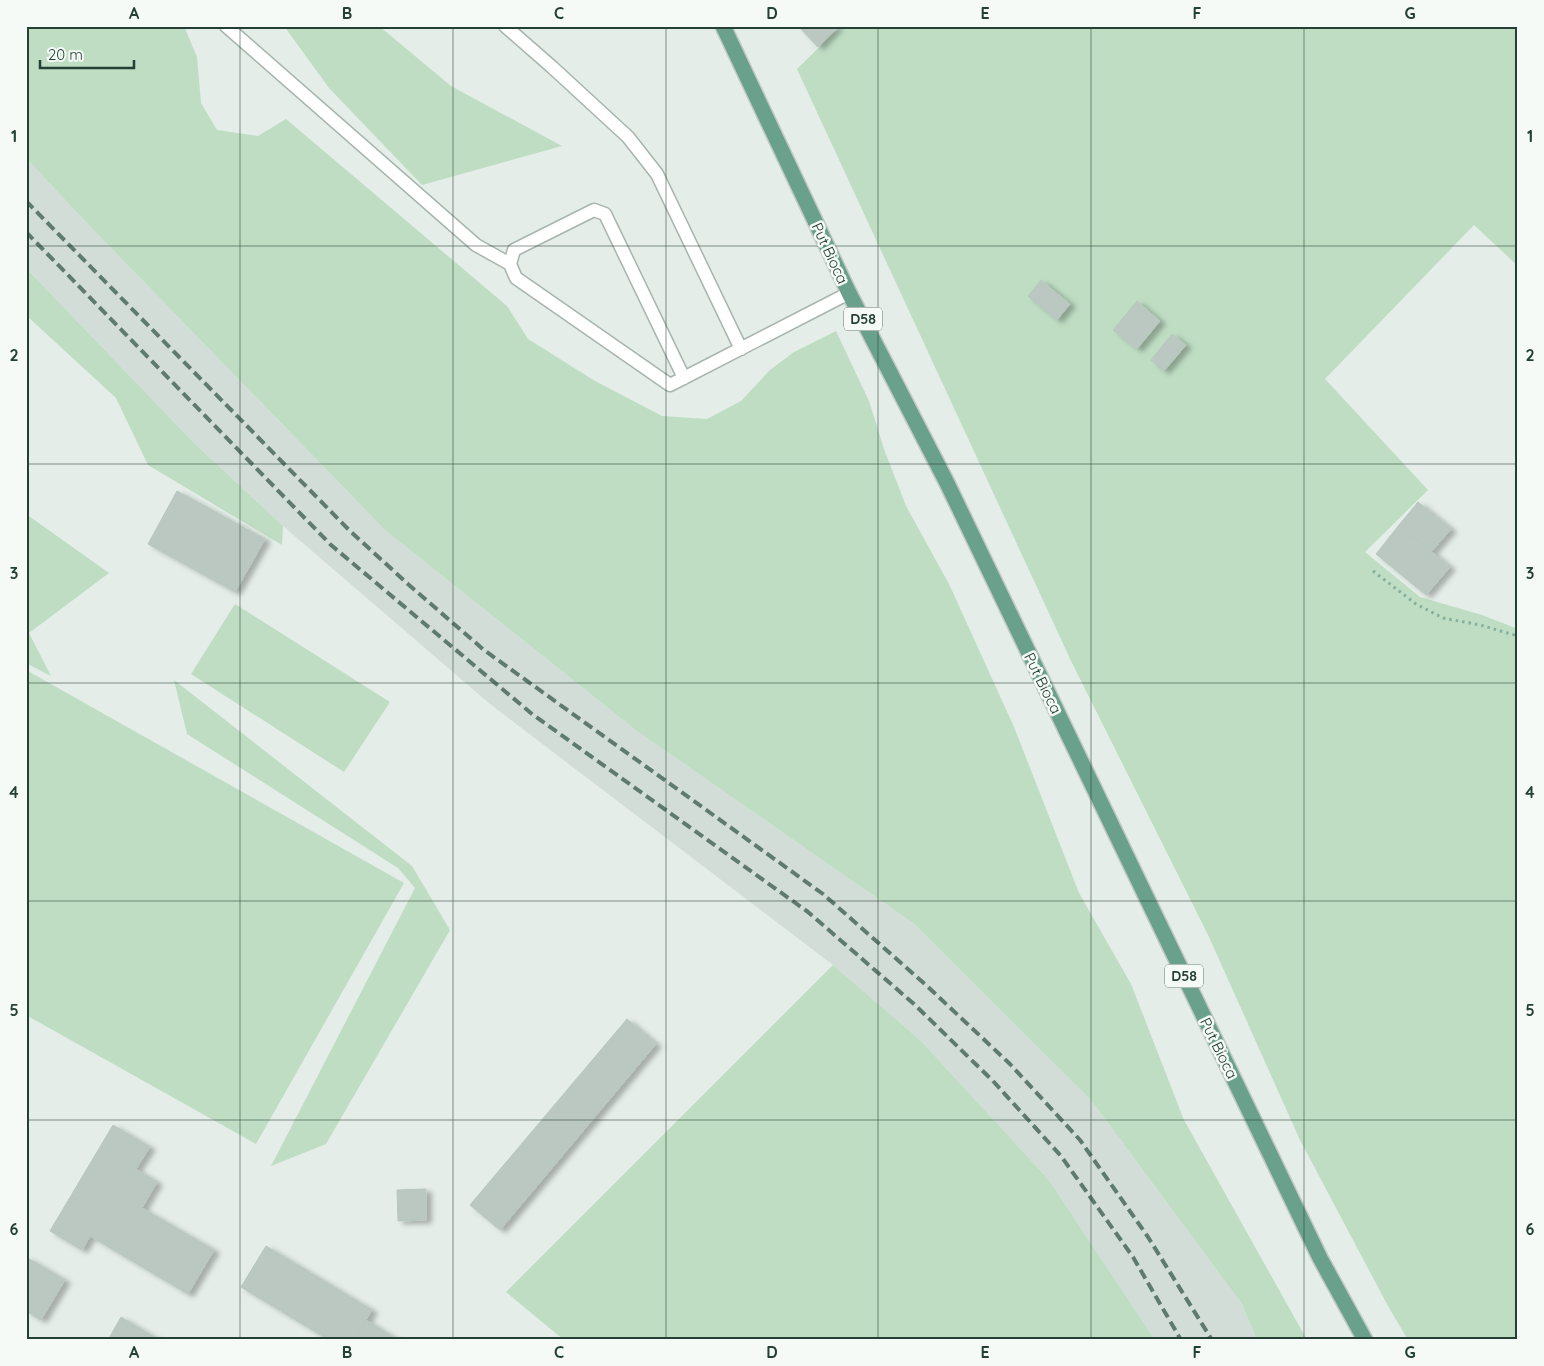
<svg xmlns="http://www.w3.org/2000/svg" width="1544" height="1366" font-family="Quicksand,sans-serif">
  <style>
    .built { fill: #d2ddd7 }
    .green { fill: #beddc3 }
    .building { fill: #bac8c1; stroke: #b7c7be; filter: url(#shadow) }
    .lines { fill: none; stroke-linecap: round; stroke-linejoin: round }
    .lane-casing { stroke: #a7b5ae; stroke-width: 15 }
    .primary-casing { stroke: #c2c9c6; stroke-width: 18 }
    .path { stroke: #86b09d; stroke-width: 3; stroke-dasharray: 2.5 4; stroke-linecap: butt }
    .lane { stroke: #fff; stroke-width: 12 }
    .primary { stroke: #6aa18c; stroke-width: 15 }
    .rail { stroke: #5f7a6f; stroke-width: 4; stroke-dasharray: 10 5; stroke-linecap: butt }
    .grid { fill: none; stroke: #243f34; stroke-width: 1; stroke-opacity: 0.55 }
    .labels { text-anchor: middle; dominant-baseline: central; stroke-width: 5; stroke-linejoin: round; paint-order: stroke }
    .shield { fill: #f5faf7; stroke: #63776e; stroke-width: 1 }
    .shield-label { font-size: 14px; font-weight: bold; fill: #243f34 }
    .street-label { font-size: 15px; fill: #243f34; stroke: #f5faf7 }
    .neatline { fill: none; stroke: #243f34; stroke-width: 2 }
    .grid-label { font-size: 16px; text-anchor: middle; font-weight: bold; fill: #243f34 }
  </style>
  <defs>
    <filter id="shadow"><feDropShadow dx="5.5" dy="3" stdDeviation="2.5" flood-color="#0004"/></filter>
  </defs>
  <rect width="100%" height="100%" fill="#e4ede8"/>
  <path class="built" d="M26,158L81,217L385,530L637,731L913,923L1091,1100L1242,1304L1257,1340H1155L1049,1180L920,1040L833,965L490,704L283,526L195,444L26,268Z"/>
  <path class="green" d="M26,26H184L197,57L201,103L217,130L258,136L286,119L507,306L528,339L595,381L662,416L707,419L741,401L770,370L794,352L836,331L869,401L884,449L906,506L949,584L1014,727L1079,893L1131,984L1184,1120L1307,1340H1257L1242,1304L1091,1100L913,923L637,731L385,530L81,217L26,158Z
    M284,26H379L451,86L562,146L422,185L329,88Z
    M841,26H1518V266L1474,225L1325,379L1428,490L1365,552L1420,597L1482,615L1518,629V1340H1408L1388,1306L1300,1140L1209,937L1072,663L797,69Z
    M26,268L195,444L283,526L282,545L148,465L116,398L26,315Z
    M26,514L109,573L29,633L51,676L26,663Z
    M235,604L390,702L344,772L191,674Z
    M26,670L404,883L256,1144L26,1015Z
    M174,680L412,866L450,930L326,1144L271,1166L415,888L398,868L187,734Z
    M833,965L920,1040L1049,1180L1155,1340H564L506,1292Z"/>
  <path class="building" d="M798,26H838L818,47Z
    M1041,280L1070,304L1057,320L1028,296Z
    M1137,301L1160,321L1137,349L1113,330Z
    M1172,334L1186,345L1164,371L1151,360Z
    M177,491L265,539L235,592L148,544Z
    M1418,502L1451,529L1432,551L1399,525Z
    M1399,525L1450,567L1426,595L1376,554Z
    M627,1019L656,1044L500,1230L470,1205Z
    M113,1125L150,1147L136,1169L157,1182L142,1208L214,1250L188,1294L90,1236L82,1250L50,1231Z
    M426,1189V1220L398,1221L397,1190Z
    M266,1246L372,1310L354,1340H329L241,1287Z
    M26,1257L65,1280L41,1320L26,1311Z
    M121,1317L159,1340H108Z
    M366,1320L398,1340H354Z"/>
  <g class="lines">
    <defs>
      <path id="lane" d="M226,26L476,245L510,264
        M505,26L552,67L628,137L657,174L741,349
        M684,378L605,214L594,210L514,250L510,264L516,278L670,385L849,293"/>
      <path id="primary" d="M723,26L849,293L947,483L1320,1258L1365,1340"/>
    </defs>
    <use href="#lane" class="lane-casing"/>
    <use href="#primary" class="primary-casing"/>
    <path class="path" d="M1373,571L1416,604L1443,618L1480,625L1518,636"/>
    <use href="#lane" class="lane"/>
    <use href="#primary" class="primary"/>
    <path class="rail" d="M26,201L350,531L409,585L484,650L823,894L927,986L1010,1064L1080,1140L1148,1237L1212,1340
      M26,232L331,545L532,714L808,912L914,1004L993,1081L1061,1156L1133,1257L1181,1340"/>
  </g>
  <path class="grid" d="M240,26V1340M453,26V1340M666,26V1340M878,26V1340M1091,26V1340M1304,26V1340M26,246H1518M26,464H1518M26,683H1518M26,901H1518M26,1120H1518"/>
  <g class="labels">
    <g class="shield">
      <rect x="844" y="307.5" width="38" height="23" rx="4"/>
      <rect x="1165" y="964.5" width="38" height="23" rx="4"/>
    </g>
    <g class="shield-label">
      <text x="863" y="319">D58</text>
      <text x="1184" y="976">D58</text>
    </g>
    <g class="street-label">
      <text transform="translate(830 253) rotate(65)">Put Bioca</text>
      <text transform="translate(1043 683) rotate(64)">Put Bioca</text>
      <text transform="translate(1219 1048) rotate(64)">Put Bioca</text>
    </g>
  </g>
  <rect width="1544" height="1366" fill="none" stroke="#f5faf7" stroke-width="55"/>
  <path d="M40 60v8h94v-8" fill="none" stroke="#243f34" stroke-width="2.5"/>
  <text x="48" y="60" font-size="15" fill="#243f34" stroke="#f5faf7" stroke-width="4" paint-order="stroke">20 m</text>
  <rect x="28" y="28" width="1488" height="1310" class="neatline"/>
  <g class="grid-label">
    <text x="134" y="19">A</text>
    <text x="347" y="19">B</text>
    <text x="559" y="19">C</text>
    <text x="772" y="19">D</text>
    <text x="985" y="19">E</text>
    <text x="1197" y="19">F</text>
    <text x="1410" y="19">G</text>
    <text x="14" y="142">1</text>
    <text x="1530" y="142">1</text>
    <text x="14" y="361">2</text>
    <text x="1530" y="361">2</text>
    <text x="14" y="579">3</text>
    <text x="1530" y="579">3</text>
    <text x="14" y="798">4</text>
    <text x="1530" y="798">4</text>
    <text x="14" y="1016">5</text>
    <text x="1530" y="1016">5</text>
    <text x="14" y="1235">6</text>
    <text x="1530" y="1235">6</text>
    <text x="134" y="1358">A</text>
    <text x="347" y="1358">B</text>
    <text x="559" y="1358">C</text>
    <text x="772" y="1358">D</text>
    <text x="985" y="1358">E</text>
    <text x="1197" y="1358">F</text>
    <text x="1410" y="1358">G</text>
  </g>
</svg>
